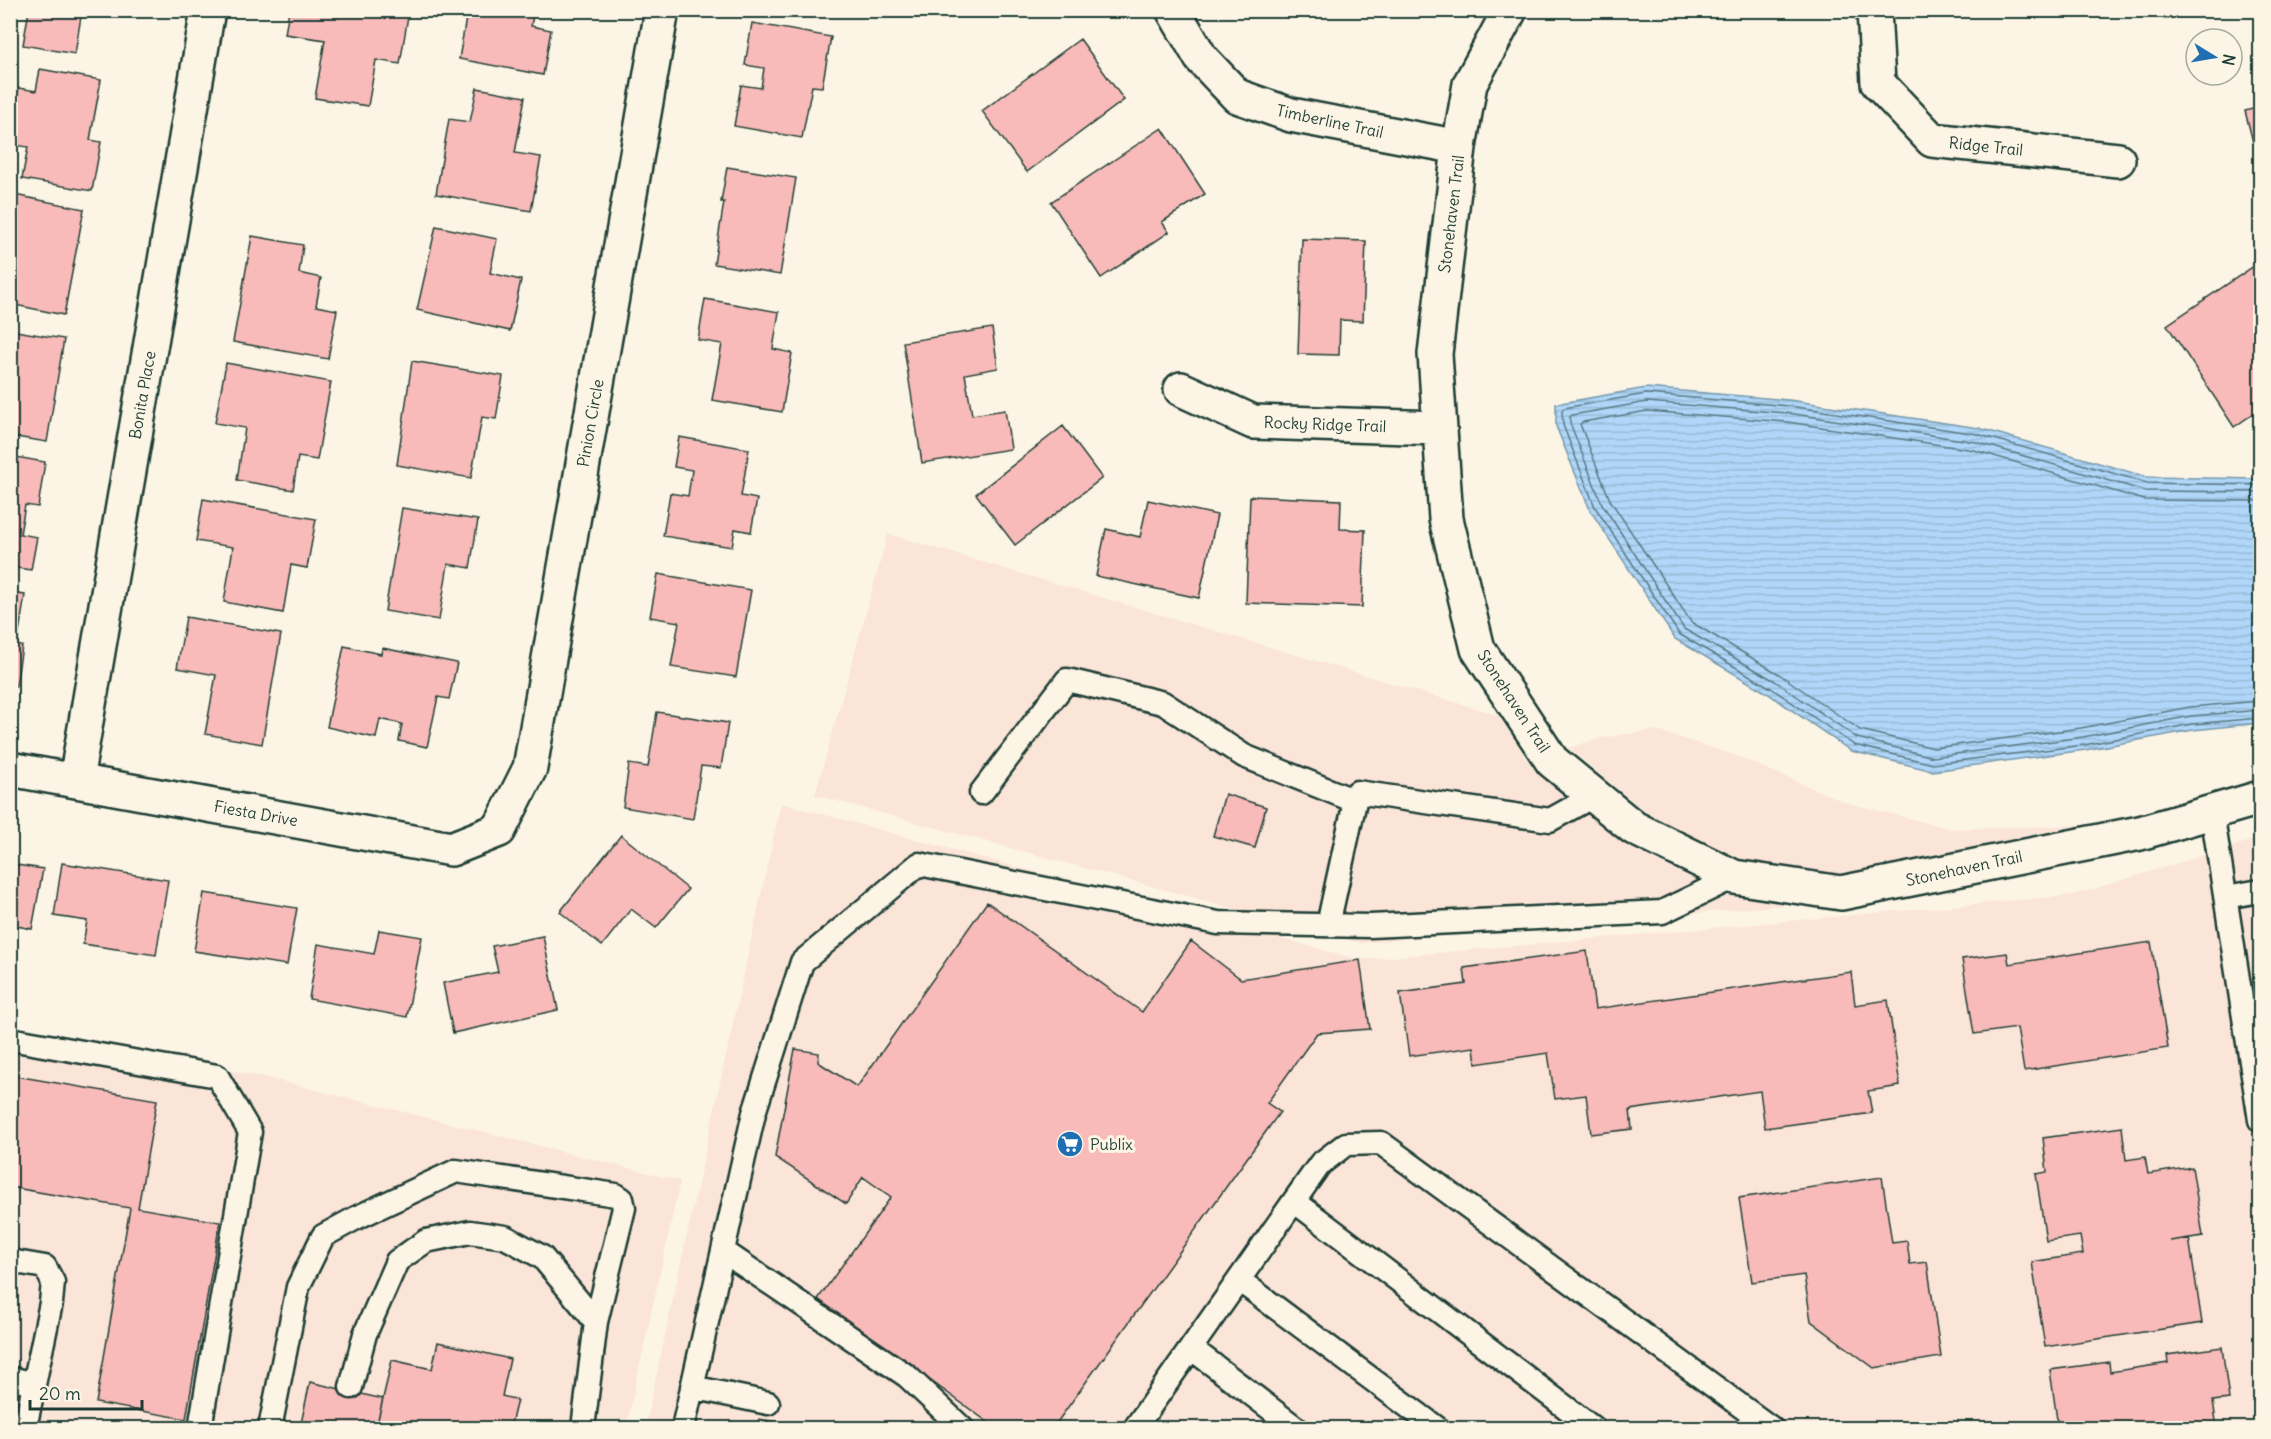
<svg xmlns="http://www.w3.org/2000/svg" width="2271" height="1439" font-family="Delius,sans-serif">
  <style>
    .built { fill: #fbe4d8 }
    .water { fill: url(#water-rules); stroke: #7699aa; stroke-width: 1.5 }
    .lines { fill: none; stroke-linecap: round; stroke-linejoin: round }
    .shore { stroke: #597a83; stroke-width: 1.5 }
    .building { fill: #f8bbb9; stroke: #1f3d34; stroke-width: 1.5 }
    .lane-casing { stroke: #1f3d34; stroke-width: 27 }
    .street-casing { stroke: #1f3d34; stroke-width: 38 }
    .lane { stroke: #fcf5e5; stroke-width: 22 }
    .street { stroke: #fcf5e5; stroke-width: 33 }
    .labels { text-anchor: middle; dominant-baseline: central; stroke-width: 6; stroke-linejoin: round; paint-order: stroke }
    .street-label { font-size: 16px; fill: #1f3d34; stroke: #fcf5e5 }
    .poi-label { font-size: 16px; fill: #1f3d34; stroke: #fcf5e5; text-anchor: start }
  </style>
  <defs>
    <pattern id="water-rules" width="6" height="5" patternUnits="userSpaceOnUse" patternTransform="scale(1.5)"><rect width="6" height="5" fill="#b0d6f9"/><path d="M0 2.5h6" fill="none" stroke="#97b9d6"/></pattern>
  </defs>
  <rect width="100%" height="100%" fill="#fcf5e5"/>
  <filter id="ink" filterUnits="userSpaceOnUse"><feTurbulence type="fractalNoise" baseFrequency=".0167" numOctaves="2"/><feDisplacementMap in="SourceGraphic" scale="12" xChannelSelector="R" yChannelSelector="G"/><feConvolveMatrix kernelMatrix="1 2 1 2 8 2 1 2 1" color-interpolation-filters="sRGB"/></filter>
  <g filter="url(#ink)">
    <path class="built" d="M888,534L1498,715L1534,770L1625,845L1724,894L1786,905L1361,943L815,795Z
      M1655,730L1734,755L1847,803L1952,829L2081,825L1839,874L1740,859L1647,813L1568,748L1601,738Z
      M781,803L1360,960L2074,895L2260,838V1428H645Z
      M10,1031L264,1077L680,1181L626,1428H11Z"/>
    <path class="water" d="M1646,388L1789,400L1979,428L2147,477L2260,479V723L2193,730L2085,750L1933,771L1851,751L1767,693L1675,639L1590,510L1556,426V404Z"/>
    <g class="lines">
      <path class="shore" d="M2260,485L2147,483L1977,434L1789,406L1646,394L1564,408L1562,411L1563,425L1595,507L1679,634L1771,688L1854,745L1933,764L2084,745L2192,724L2260,718
        M2260,492L2145,491L1976,442L1788,413L1647,402L1572,415L1570,417V423L1602,504L1684,629L1775,681L1857,738L1933,757L2083,737L2191,716L2260,710
        M2260,501L2144,500L1974,450L1787,422L1647,411L1583,422L1580,424L1610,500L1691,622L1779,674L1860,730L1934,748L2081,728L2190,707L2260,701"/>
    </g>
    <path class="building" d="M29,10H82L75,54L23,45Z
      M289,10H409L400,64L376,60L368,106L315,98L325,40L285,34Z
      M481,10H534L531,26L551,30L543,75L459,59L467,12L480,14Z
      M752,23L831,37L822,87L812,86L802,138L734,126L741,85L761,88L764,68L745,65Z
      M1080,39L1124,100L1027,172L982,111Z
      M40,69L101,80L90,140L101,142L92,191L22,179L28,147L10,144V133L19,88L36,91Z
      M477,88L525,97L515,153L541,157L531,211L436,194L449,119L470,122Z
      M2260,107V169L2245,111Z
      M1162,128L1205,194L1162,222L1169,232L1101,278L1051,202Z
      M727,167L796,178L780,275L714,264L724,202H721Z
      M10,194L84,209L64,315L10,304Z
      M436,226L497,239L490,273L521,280L510,331L417,310Z
      M252,236L303,245L299,273L321,278L316,306L337,310L328,359L233,342Z
      M1302,239L1366,241L1363,321L1340,320L1339,355L1298,354Z
      M2260,262V409L2234,427L2167,325Z
      M705,299L779,312L773,349L792,353L782,412L712,400L722,344L698,340Z
      M992,328L998,368L965,374L972,415L1005,410L1011,449L922,463L903,342Z
      M10,330L64,339L47,442L10,436Z
      M412,361L503,376L496,419L482,417L471,478L397,465Z
      M226,363L331,382L317,460L298,457L293,490L237,480L245,428L215,423Z
      M1063,426L1102,478L1015,545L976,494Z
      M679,437L749,449L741,496L757,499L751,532L735,529L732,547L663,536L670,493L688,496L692,470L674,467Z
      M10,456L45,462L38,507L25,505L20,534L37,537L31,570L10,567Z
      M1250,496L1341,500L1340,529L1365,530L1362,607L1246,603Z
      M203,499L316,519L307,568L291,565L283,613L224,602L233,547L196,541Z
      M1148,500L1217,515L1199,598L1096,576L1106,529L1140,537Z
      M402,508L478,520L470,568L448,564L439,620L385,611Z
      M658,574L751,590L736,677L671,667L679,622L650,617Z
      M10,593L25,595L17,645L22,646L16,687L10,686Z
      M186,617L281,634L262,744L205,734L216,675L177,668Z
      M344,646L381,654L382,648L457,663L449,699L438,697L427,747L399,741L402,724L380,719L376,738L327,727Z
      M657,712L728,723L721,768L701,766L693,819L623,807L629,764L648,767Z
      M1225,794L1266,807L1255,848L1213,836Z
      M621,835L688,889L656,928L631,909L602,946L560,912Z
      M62,863L168,880L156,955L83,944L87,921L54,916Z
      M10,864L43,869L32,929L12,925L10,934Z
      M204,893L297,908L287,965L194,951Z
      M987,902L1142,1012L1191,941L1241,979L1360,960L1370,1029L1317,1033L1267,1103L1280,1112L1053,1428H996L818,1299L891,1197L863,1177L846,1204L775,1157L795,1049L819,1053L818,1062L857,1087Z
      M379,930L422,937L407,1017L309,999L318,944L374,954Z
      M543,936L558,1010L453,1033L443,983L498,972L492,946Z
      M2151,942L2168,1048L2024,1071L2017,1028L1974,1034L1962,959L2007,953L2009,964Z
      M1587,951L1595,1009L1851,972L1855,1005L1888,1000L1900,1086L1868,1091L1872,1113L1765,1128L1760,1091L1630,1110L1632,1129L1591,1134L1586,1095L1555,1099L1548,1053L1476,1064L1474,1047L1409,1056L1400,993L1466,984L1464,968Z
      M10,1075L157,1100L138,1208L220,1222L186,1419L96,1403L130,1208L10,1187Z
      M2122,1127L2126,1160L2145,1157L2148,1174L2192,1167L2203,1236L2170,1241L2189,1238L2202,1323L2045,1347L2032,1262L2083,1254L2080,1236L2046,1241L2036,1174L2047,1172L2043,1138Z
      M1882,1177L1892,1243L1907,1241L1910,1264L1927,1262L1941,1357L1874,1368L1811,1321L1804,1275L1752,1282L1739,1198Z
      M438,1342L510,1359L502,1396L517,1400L510,1428H376L392,1360L432,1369Z
      M2222,1347L2229,1399L2213,1401L2217,1428H2076L2075,1424L2058,1427L2050,1370L2109,1362L2110,1372L2168,1363L2167,1355Z
      M310,1382L383,1399L376,1428H300Z
      M759,1419L813,1428H757Z"/>
    <g class="lines">
      <defs>
        <path id="lane" d="M981,793L1067,680L1163,703L1244,756L1355,801
          M2212,812L2260,1120
          M2226,897L2260,891
          M1328,925L1357,792L1550,820L1595,795
          M10,1039L217,1076L250,1132L200,1428
          M1294,1201L1593,1428
          M723,1251L907,1376L962,1428
          M10,1261L45,1267L53,1282L51,1303L25,1428
          M1239,1280L1437,1428
          M1191,1348L1296,1428
          M10,1378L34,1384
          M351,1387L365,1334L397,1261L426,1241L470,1232L505,1237L542,1257L596,1322
          M692,1387L768,1403
          M270,1428L298,1287L323,1236L356,1218L456,1171L616,1195L622,1199L624,1208L596,1322L583,1428
          M683,1428L754,1113L802,962L919,864L1218,923L1370,926L1662,912L1734,877
          M1135,1428L1320,1164L1346,1144L1381,1143L1771,1428"/>
        <path id="street" d="M1173,10L1201,58L1237,96L1291,115L1459,147
          M1510,10L1470,84L1459,147L1435,354L1446,519L1478,649L1552,761L1634,828L1734,877L1841,893L2140,833L2260,798
          M1874,10L1878,83L1932,140L2118,160
          M1181,389L1253,422L1439,428
          M10,769L451,849L499,830L530,768L662,10
          M76,780L208,10"/>
      </defs>
      <use href="#lane" class="lane-casing"/>
      <use href="#street" class="street-casing"/>
      <use href="#lane" class="lane"/>
      <use href="#street" class="street"/>
    </g>
  </g>
  <defs>
    <symbol id="supermarket-disc" viewBox="-11 -11 22 22"><circle r="9.5" fill="#1f6fb2" stroke="#fcf5e5"/><path d="M-6-5.5h2.5l.6 2H6L4.5 2H-2.5L-4.4-4H-6ZM-1.5 3.2a1.3 1.3 0 1 0 .1 0ZM3 3.2a1.3 1.3 0 1 0 .1 0Z" fill="#fff"/></symbol>
  </defs>
  <g fill-rule="evenodd">
    <use href="#supermarket-disc" x="1055" y="1129" width="30" height="30"/>
  </g>
  <g class="labels">
    <g class="street-label">
      <text transform="translate(1330 121) rotate(12)">Timberline Trail</text>
      <text transform="translate(1986 146) rotate(6)">Ridge Trail</text>
      <text transform="translate(1451 214) rotate(-83)">Stonehaven Trail</text>
      <text transform="translate(142 395) rotate(-80)">Bonita Place</text>
      <text transform="translate(590 423) rotate(-80)">Pinion Circle</text>
      <text transform="translate(1325 424) rotate(2)">Rocky Ridge Trail</text>
      <text transform="translate(1514 701) rotate(57)">Stonehaven Trail</text>
      <text transform="translate(256 813) rotate(10)">Fiesta Drive</text>
      <text transform="translate(1964 868) rotate(-12)">Stonehaven Trail</text>
    </g>
    <g class="poi-label">
      <text x="1090" y="1144">Publix</text>
    </g>
  </g>
  <rect width="2271" height="1439" fill="none" stroke="#fcf5e5" stroke-width="36"/>
  <rect x="18" y="18" width="2235" height="1403" fill="none" stroke="#1f3d34" stroke-width="2" filter="url(#ink)"/>
  <g transform="translate(2214 57) rotate(101)"><circle r="28" fill="#fcf5e5" stroke="#a4ab9e" stroke-width="1.5"/>
  <path d="M0-4.5L10 22L0 15L-10 22Z" fill="#1f6fb2"/>
  <text y="-9" font-size="16" font-weight="bold" text-anchor="middle" fill="#1f3d34">N</text>
  </g>
  <path d="M30 1400v9h112v-9" fill="none" stroke="#1f3d34" stroke-width="3"/>
  <text x="39" y="1400" font-size="18" fill="#1f3d34" stroke="#fcf5e5" stroke-width="4.5" paint-order="stroke">20 m</text>
</svg>
